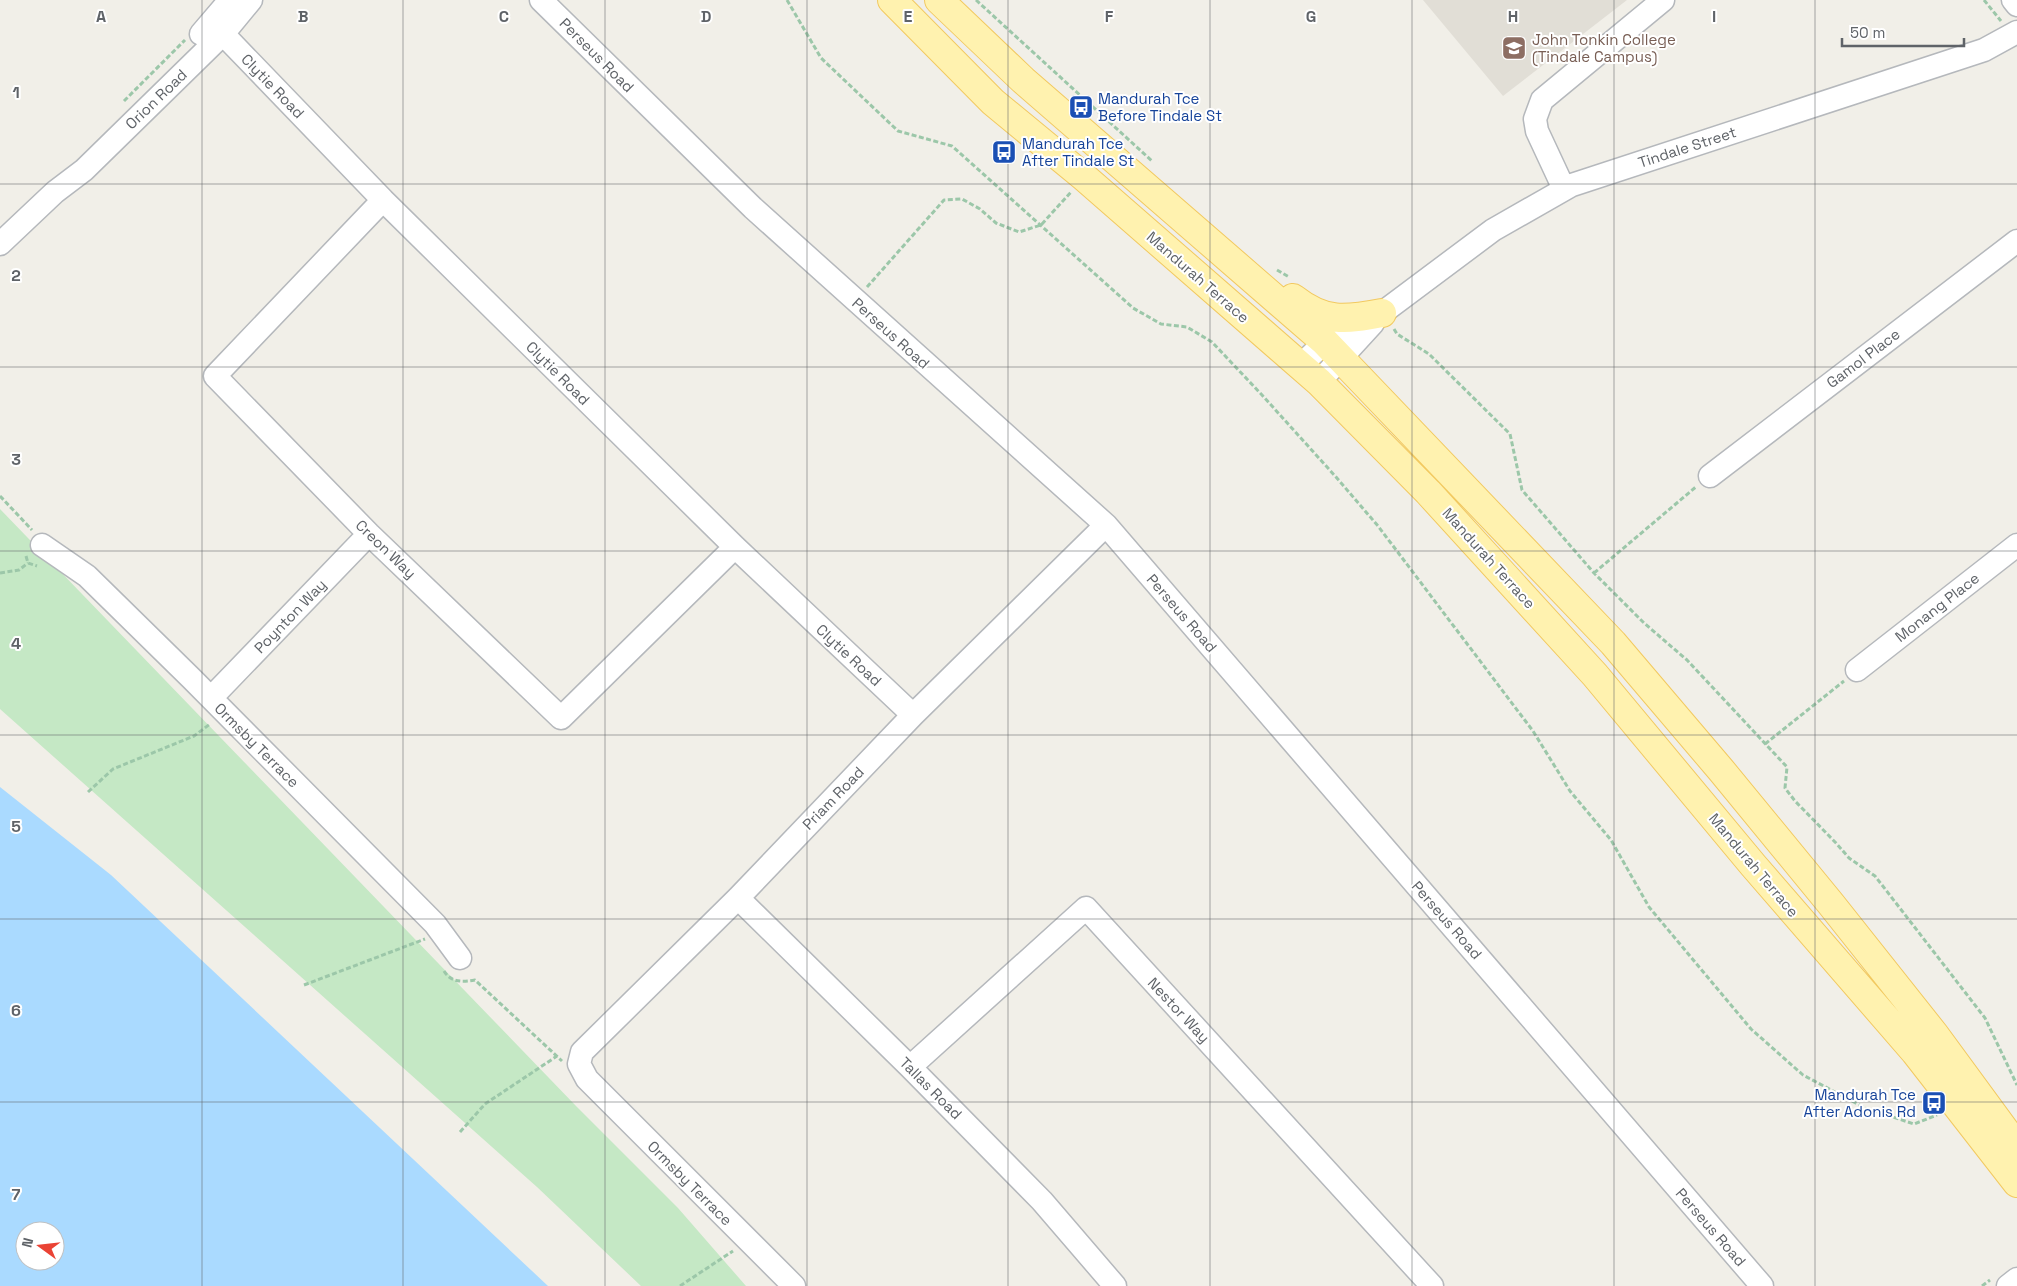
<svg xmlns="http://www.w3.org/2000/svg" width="2017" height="1286" font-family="'Space Grotesk',sans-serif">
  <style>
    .education { fill: #e1ded6 }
    .green { fill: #c5e8c5 }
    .water { fill: #aadaff; fill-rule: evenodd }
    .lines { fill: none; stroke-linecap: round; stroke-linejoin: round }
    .minor-casing { stroke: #b5b8bc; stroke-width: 25 }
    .major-casing { stroke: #f2c960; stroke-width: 30 }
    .path { stroke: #9cc7a9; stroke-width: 3; stroke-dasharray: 5 2.5; stroke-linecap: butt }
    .minor { stroke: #fff; stroke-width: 22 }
    .major { stroke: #fff2af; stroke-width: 28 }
    .grid { fill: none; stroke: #5f6368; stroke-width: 1; stroke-opacity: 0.55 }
    .labels { text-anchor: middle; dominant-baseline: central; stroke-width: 4; stroke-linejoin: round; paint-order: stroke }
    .education-label { font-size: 15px; fill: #785e54; stroke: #fff; text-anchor: start }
    .street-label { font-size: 15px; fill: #5f6368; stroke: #fff }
    .transit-label { font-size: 15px; fill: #164399; stroke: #fff; text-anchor: start }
    .grid-label { font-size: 16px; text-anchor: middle; font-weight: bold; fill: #5f6368; stroke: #fff; stroke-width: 4; stroke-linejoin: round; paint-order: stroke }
  </style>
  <rect width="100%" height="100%" fill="#f1efe8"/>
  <path class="education" d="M1423,0H1627L1503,96Z"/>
  <path class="green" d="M0,509L576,1106L678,1208L746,1286H641L537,1187L0,709Z"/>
  <path class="water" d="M0,787L111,875L548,1286H0ZM25,1231H55V1261H25Z"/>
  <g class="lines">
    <defs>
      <path id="minor" d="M541,0L753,208L1106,525L1762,1286
        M2013,0L2017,5
        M211,24L223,34L383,200L735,547L913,715
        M201,34L230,0
        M1564,189L1537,131L1535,119L1542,100L1663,0
        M383,200L215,376L369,534L561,718L735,547
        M0,244L55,192L84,170L223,34L251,0
        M1300,366L1325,342L1382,313L1493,230L1572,185L1984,50L2017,32
        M1319,382L1373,323
        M1710,476L2017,241
        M42,545L87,576L192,679L435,924L460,958
        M1857,670L2017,545
        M211,698L369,534
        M738,898L910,1067L1042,1201L1115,1286
        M910,1067L1086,908L1432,1286
        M794,1286L587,1079L579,1064L582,1052L738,898L913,715L1106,525
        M2008,1286L2017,1279"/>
      <path id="major" d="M892,0L993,102L1084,177L1319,382L1428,492L1595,675L1753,865L1915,1052L2017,1183
        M939,0L1023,80L1325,342L1613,643L1721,770L1831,904L1935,1035L2017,1147
        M1293,298C1325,323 1345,320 1382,313"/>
    </defs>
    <use href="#minor" class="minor-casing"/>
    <use href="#major" class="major-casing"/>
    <path class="path" d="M787,0L821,58L898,131L952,146L1133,308L1161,324L1187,327L1212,342L1262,395L1336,477L1378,526L1533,731L1570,791L1611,840L1649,907L1751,1029L1803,1075L1865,1108L1914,1124L1937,1115
      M976,0L1152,161
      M1984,0L2001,21
      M124,101L185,40
      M1277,270L1289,277
      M867,287L944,200L962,199L980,209L996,223L1019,232L1041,225L1071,192
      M1394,329L1397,334L1429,354L1510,434L1522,490L1594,573L1644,623L1687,660L1787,767L1785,788L1795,801L1836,843L1849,858L1875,876L1985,1018L2017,1085
      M0,496L32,530
      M26,556L28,563L37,566
      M0,573L19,570L28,563
      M1594,573L1697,486
      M1765,744L1844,681
      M88,792L113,769L194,736L210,724
      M444,971C451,983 463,982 475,980L562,1061
      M304,985L425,939
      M460,1132L485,1104L557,1056
      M680,1286L733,1251
      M1982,1286L1990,1280"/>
    <use href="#minor" class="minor"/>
    <use href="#major" class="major"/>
  </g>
  <path class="grid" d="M202,0V1286M403,0V1286M605,0V1286M807,0V1286M1008,0V1286M1210,0V1286M1412,0V1286M1614,0V1286M1815,0V1286M0,184H2017M0,367H2017M0,551H2017M0,735H2017M0,919H2017M0,1102H2017"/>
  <defs>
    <symbol id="school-square" viewBox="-11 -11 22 22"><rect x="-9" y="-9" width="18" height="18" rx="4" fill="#8d6e63" stroke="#fff"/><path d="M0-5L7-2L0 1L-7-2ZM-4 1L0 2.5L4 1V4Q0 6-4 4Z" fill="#fff"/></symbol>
    <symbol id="bus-square" viewBox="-11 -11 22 22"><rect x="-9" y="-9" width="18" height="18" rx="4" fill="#1a4fb4" stroke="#fff"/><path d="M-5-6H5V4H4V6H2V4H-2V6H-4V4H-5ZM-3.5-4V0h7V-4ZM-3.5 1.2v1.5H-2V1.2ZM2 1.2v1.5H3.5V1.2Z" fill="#fff"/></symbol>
  </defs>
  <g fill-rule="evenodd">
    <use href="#school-square" x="1500" y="34" width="28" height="28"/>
    <use href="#bus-square" x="1067" y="93" width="28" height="28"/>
    <use href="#bus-square" x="990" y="138" width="28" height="28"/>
    <use href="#bus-square" x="1920" y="1089" width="28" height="28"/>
  </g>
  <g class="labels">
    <g class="education-label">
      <text x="1532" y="39">John Tonkin College<tspan x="1532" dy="17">(Tindale Campus)</tspan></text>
    </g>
    <g class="street-label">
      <text transform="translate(597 55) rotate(45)">Perseus Road</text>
      <text transform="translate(273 86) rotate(46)">Clytie Road</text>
      <text transform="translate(156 99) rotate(-44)">Orion Road</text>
      <text transform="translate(1687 147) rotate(-18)">Tindale Street</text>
      <text transform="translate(1198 277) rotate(41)">Mandurah Terrace</text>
      <text transform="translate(891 333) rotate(42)">Perseus Road</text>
      <text transform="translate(1863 358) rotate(-37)">Gamol Place</text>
      <text transform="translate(558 373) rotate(45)">Clytie Road</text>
      <text transform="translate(386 549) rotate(44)">Creon Way</text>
      <text transform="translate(1489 558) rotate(48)">Mandurah Terrace</text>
      <text transform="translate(1937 607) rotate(-38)">Monang Place</text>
      <text transform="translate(1182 613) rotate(49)">Perseus Road</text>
      <text transform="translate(290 616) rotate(-46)">Poynton Way</text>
      <text transform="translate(849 655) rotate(43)">Clytie Road</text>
      <text transform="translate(257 745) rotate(45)">Ormsby Terrace</text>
      <text transform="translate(833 798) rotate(-46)">Priam Road</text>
      <text transform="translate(1754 865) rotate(50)">Mandurah Terrace</text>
      <text transform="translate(1447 920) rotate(49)">Perseus Road</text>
      <text transform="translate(1179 1010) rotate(47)">Nestor Way</text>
      <text transform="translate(931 1088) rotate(45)">Tallas Road</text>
      <text transform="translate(690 1183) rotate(45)">Ormsby Terrace</text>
      <text transform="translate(1711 1227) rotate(49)">Perseus Road</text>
    </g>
    <g class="transit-label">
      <text x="1098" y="98">Mandurah Tce<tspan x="1098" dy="17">Before Tindale St</tspan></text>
      <text x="1022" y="143">Mandurah Tce<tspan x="1022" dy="17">After Tindale St</tspan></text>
      <text x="1916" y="1094" text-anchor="end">Mandurah Tce<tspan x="1916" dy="17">After Adonis Rd</tspan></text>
    </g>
  </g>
  <g class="grid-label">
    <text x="101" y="22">A</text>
    <text x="303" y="22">B</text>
    <text x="504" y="22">C</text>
    <text x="706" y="22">D</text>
    <text x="908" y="22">E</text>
    <text x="1109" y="22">F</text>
    <text x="1311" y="22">G</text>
    <text x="1513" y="22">H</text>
    <text x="1714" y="22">I</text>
    <text x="16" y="98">1</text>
    <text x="16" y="281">2</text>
    <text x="16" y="465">3</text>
    <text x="16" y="649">4</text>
    <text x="16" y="832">5</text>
    <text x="16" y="1016">6</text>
    <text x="16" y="1200">7</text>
  </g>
  <g transform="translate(40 1246) rotate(285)"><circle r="24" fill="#ffffff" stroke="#bfc1c3"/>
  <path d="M0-4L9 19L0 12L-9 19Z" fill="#ea4335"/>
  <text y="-8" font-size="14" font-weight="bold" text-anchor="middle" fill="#5f6368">N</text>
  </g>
  <path d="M1842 38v8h122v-8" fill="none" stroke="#5f6368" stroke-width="2.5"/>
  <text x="1850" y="38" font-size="15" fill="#5f6368" stroke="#ffffff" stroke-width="4" paint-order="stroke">50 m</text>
</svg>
